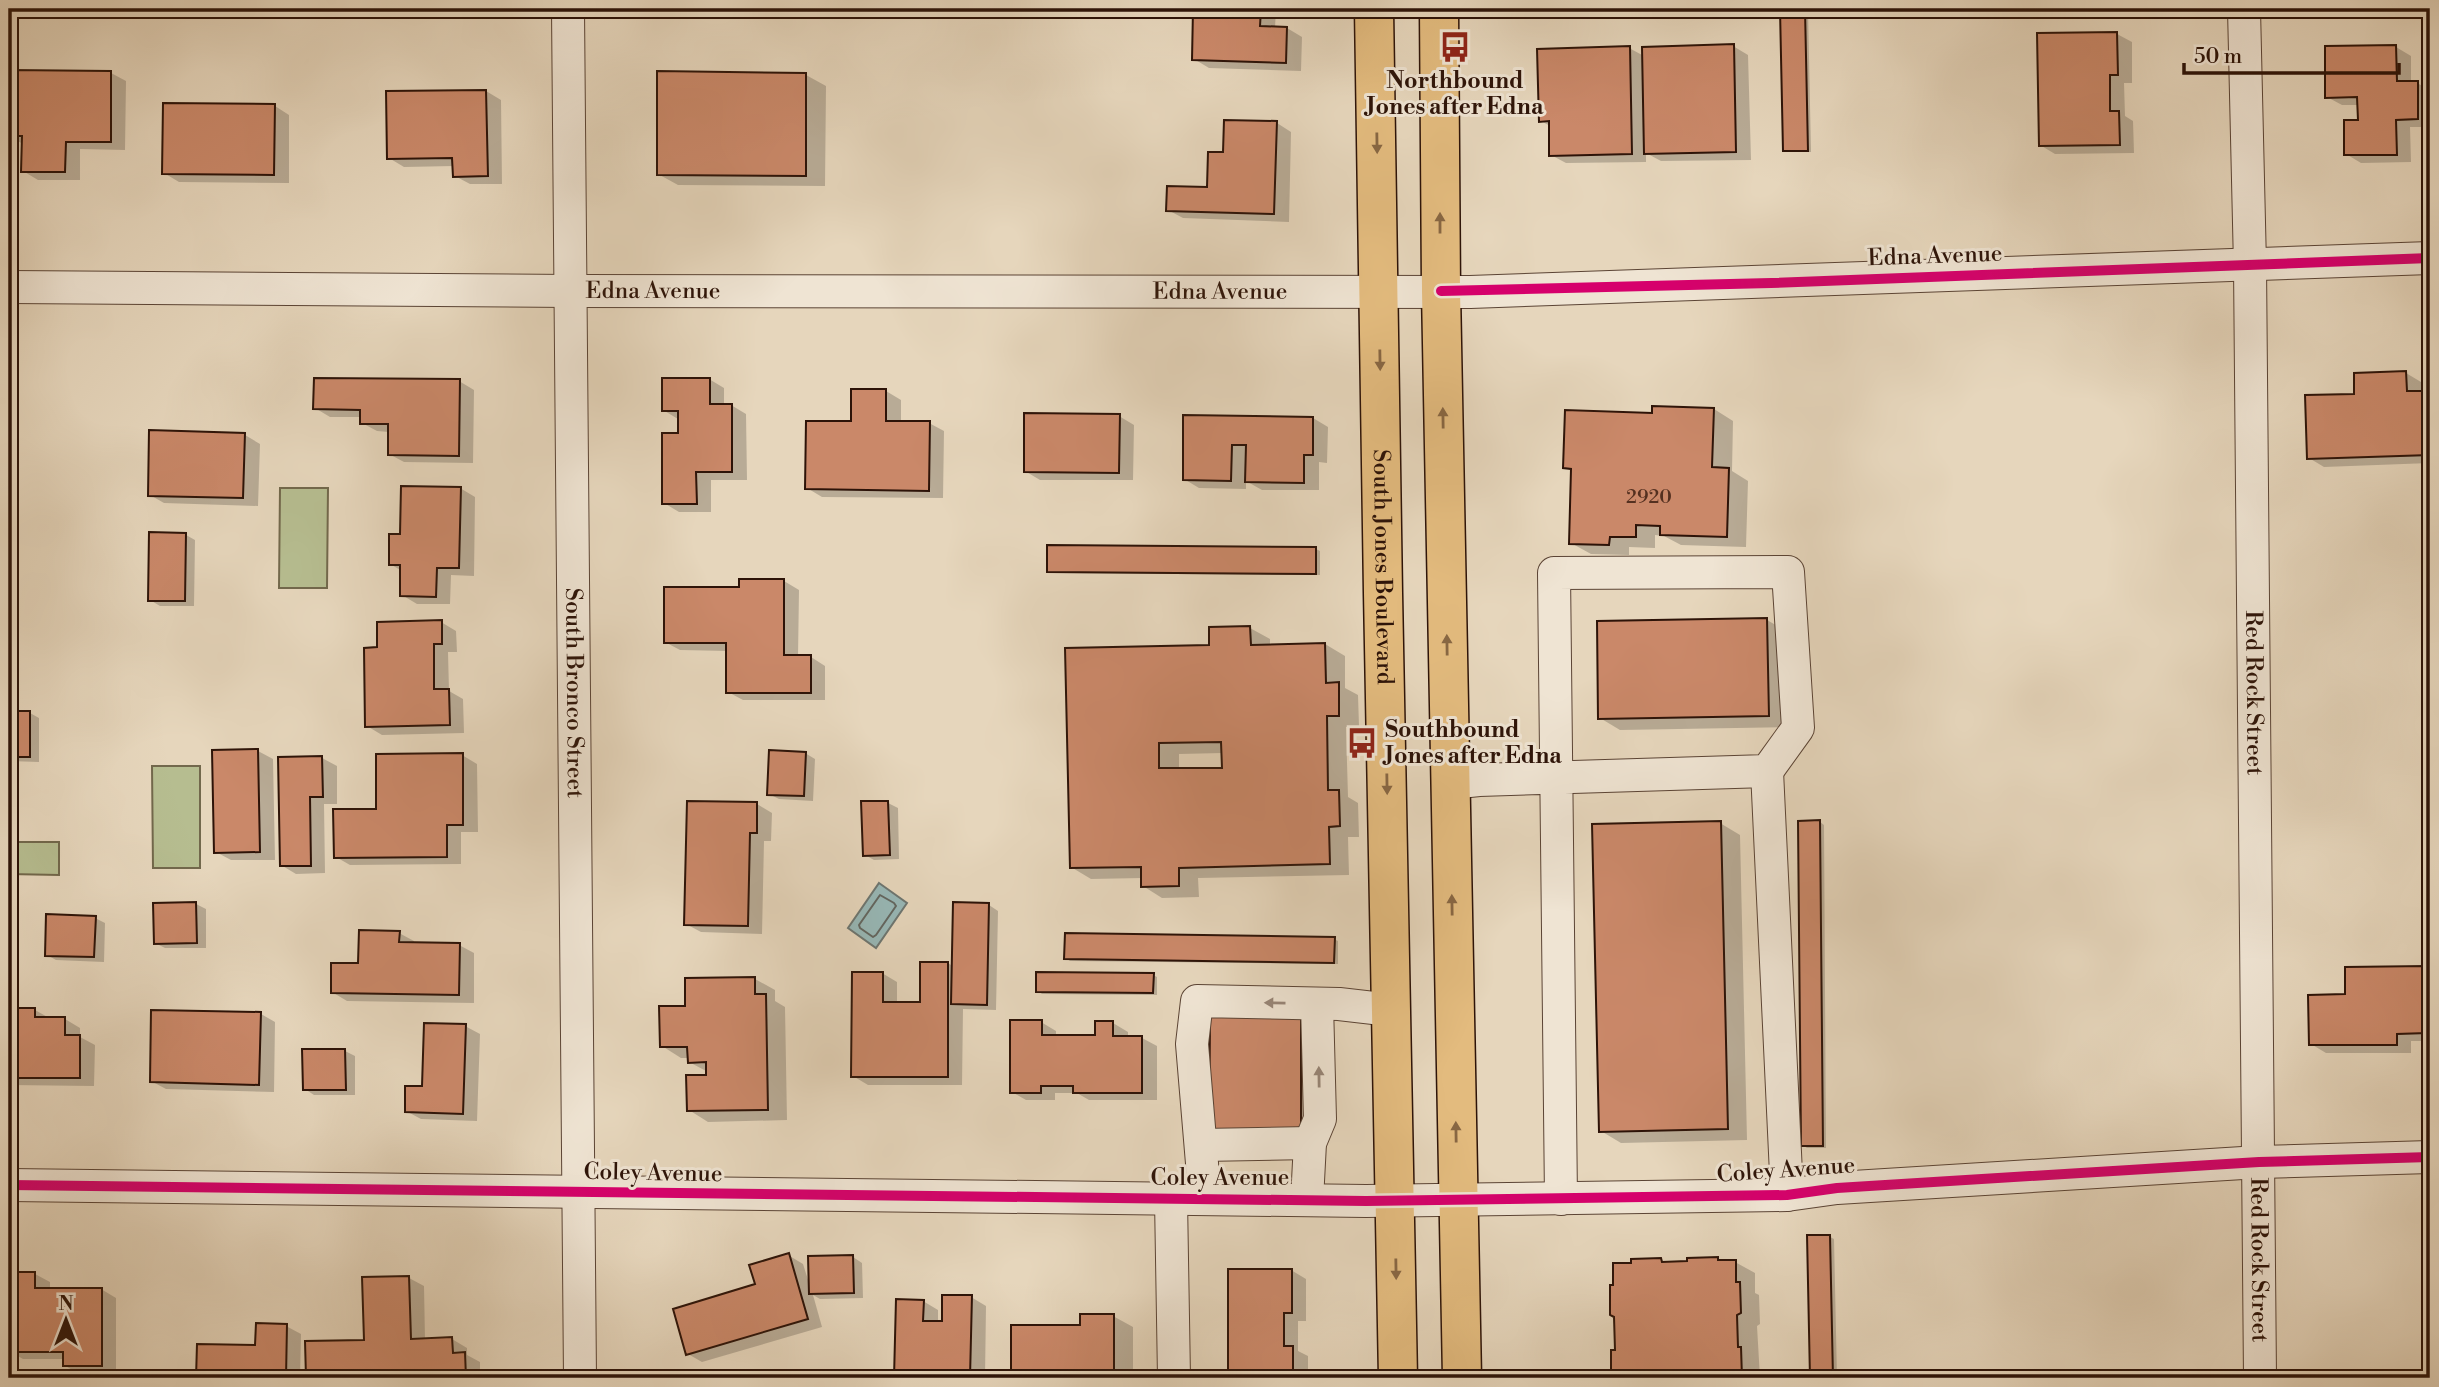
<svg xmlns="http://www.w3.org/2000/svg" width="2439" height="1387" font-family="'Libre Bodoni',serif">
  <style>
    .green { fill: #b6bd90; stroke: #72684c; stroke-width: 2 }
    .water { fill: #97b8b7; stroke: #6d7671; stroke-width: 2 }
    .shadow { fill: #0003; fill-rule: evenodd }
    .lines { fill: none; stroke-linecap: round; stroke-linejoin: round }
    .shore { stroke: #626660; stroke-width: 2 }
    .building { fill: #ca8869; stroke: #2d1308; stroke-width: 2; fill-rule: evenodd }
    .minor-casing { stroke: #5b4435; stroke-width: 34 }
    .major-casing { stroke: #2d1308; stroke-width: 41 }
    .minor { stroke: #efe4d3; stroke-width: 32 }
    .major { stroke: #e3bb7e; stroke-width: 38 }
    .cycleway-casing { stroke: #efe4d3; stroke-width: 15 }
    .cycleway { stroke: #d6006c; stroke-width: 10 }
    .oneway { fill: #886743 }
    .oneway2 { fill: #988678 }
    .labels { text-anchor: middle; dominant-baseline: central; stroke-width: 6; stroke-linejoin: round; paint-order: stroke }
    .number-label { font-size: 19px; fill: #543020 }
    .poi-label { font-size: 23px; font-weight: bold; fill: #2d1308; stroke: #efe4d3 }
    .street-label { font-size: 23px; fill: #2d1308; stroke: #efe4d3 }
  </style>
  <rect width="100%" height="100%" fill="#e6d6bc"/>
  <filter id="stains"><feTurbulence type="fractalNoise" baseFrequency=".00286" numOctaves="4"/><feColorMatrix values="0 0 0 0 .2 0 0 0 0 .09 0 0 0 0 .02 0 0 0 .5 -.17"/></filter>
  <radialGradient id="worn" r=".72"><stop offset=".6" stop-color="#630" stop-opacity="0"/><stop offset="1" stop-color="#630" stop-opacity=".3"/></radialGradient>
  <path class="green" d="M280,488H328L327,588H279Z
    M152,766H200V868H153Z
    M9,842H59V875L9,874Z"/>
  <path class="water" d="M879,883L907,903L876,948L848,928Z"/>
  <path class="shadow" d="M228,9H241L237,14Z
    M1184,9H1276L1275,28H1287L1302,37L1301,71L1209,68L1194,59L1195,12Z
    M1782,9H1808L1811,152H1789L1785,150Z
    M2117,34L2132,42V83H2124L2125,116L2133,121L2134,153L2055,154L2040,145Z
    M1733,46L1748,55L1751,160L1661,161L1646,153V162L1566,163L1551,155L1550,126L1541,121L1629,48L1644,56Z
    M2396,47L2411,56V83H2417L2430,90V127H2410L2411,162L2361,163L2346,154L2359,121V105H2342L2327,97Z
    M9,72L111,73L126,81L125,150L80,149V180H38L23,171V144L9,136Z
    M806,75L826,86L825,186L678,185L658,174Z
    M486,91L501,100L502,184H470L455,176L454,166L404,167L389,158Z
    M275,106L289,115V183L179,182L164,173Z
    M1277,123L1291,132L1289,222L1183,218L1168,210L1209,189L1225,154Z
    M2406,373L2421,382V393H2430V463L2324,467L2309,458L2356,395Z
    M709,379L724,388V405H731L746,414L747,480H711V512H679L664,503L680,435L678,419L663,410Z
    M459,381L474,390L473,463L404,462L389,454V432L377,431L362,423V417H330L315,408Z
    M886,391L901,400V423H929L944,431L943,498L822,497L807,488L853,423Z
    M1714,409L1733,421L1732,471L1748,481L1746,547L1681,545L1664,536L1655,535V548L1629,547V555L1591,554L1571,543L1573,472L1565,467L1654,415Z
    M1119,416L1134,425L1133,480H1040L1025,471Z
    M1185,417L1313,418L1328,427L1327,463L1319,462V490H1262L1246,481V489L1199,488L1184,479Z
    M245,435L260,444L258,506L164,503L150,495Z
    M460,488L475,497L474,576L451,575L450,604H417L402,595V571L390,564L402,536Z
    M186,535L195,540L194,606H160L150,600Z
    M1316,549L1320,551V575L1053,573L1048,571Z
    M784,581L799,590L798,657H811L825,666V700H743L728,692V651L680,650L665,642L741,589Z
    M1767,620L1786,631L1788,727L1620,730L1600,718Z
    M441,622L456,631L457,652H448L449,691L463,699L464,733L382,735L367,726L379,649Z
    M1250,628L1270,639V646L1325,644L1345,656V688L1358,695L1359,726L1346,727L1348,797L1358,803L1359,837H1348L1349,875L1198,878L1199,897L1162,898L1143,886L1142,878L1091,879L1071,867L1211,647ZM1223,753L1224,770H1179V754Z
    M9,713H30L39,718V762L9,761Z
    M258,751L273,759L275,860H231L216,852Z
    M805,753L815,759L813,801L779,799L769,794Z
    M462,755L477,764L478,832H461V864L350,865L336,857L378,811Z
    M322,758L337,766V804H324L325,873L296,874L281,865Z
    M888,803L898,808L899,859L874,860L865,855Z
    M757,804L772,813L771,841H764L762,934L701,932L686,924Z
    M1820,822L1824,825L1826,1148H1807L1802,1145Z
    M1720,823L1740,835L1747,1140L1621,1143L1601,1131Z
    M196,904L206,909V948H165L155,943Z
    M989,905L998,911L996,1010L963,1009L962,1085H868L853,1076L882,973L897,982V1004H922L948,963L954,967Z
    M95,918L105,923L104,962L56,960L47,955Z
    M399,933L414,941V944L459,945L474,953V1003L347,1001L332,992L360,965Z
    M1334,939L1338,941V964L1070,961L1066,958Z
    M2426,968L2430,971V1041H2411V1053H2326L2311,1044L2347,996Z
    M1153,975L1157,977V995L1042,994L1038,991Z
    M755,979L775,990V1001L785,1007L787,1120L708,1122L689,1110L708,1076V1072L689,1062V1058H681L662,1046L687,1008Z
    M9,1009L35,1010L51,1019H65L80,1028V1037L95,1045L94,1086L9,1085Z
    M261,1014L275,1022L274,1092L166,1089L151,1081Z
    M1301,1019L1315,1027V1141H1226Z
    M1041,1022L1056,1031V1036H1097L1113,1023L1128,1032V1038H1142L1157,1046V1100H1089L1077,1093H1055V1100H1026L1012,1092Z
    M465,1026L480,1034L477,1121L421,1119L406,1111Z
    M345,1051L355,1056V1095H314L305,1089Z
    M1809,1237H1830L1834,1239L1837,1378H1811Z
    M788,1255L803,1264L809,1283L853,1257L862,1263L863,1298L820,1299L813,1295L822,1327L702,1362L688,1354Z
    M1717,1259L1723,1262H1735L1755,1273V1293L1759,1295L1760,1324L1757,1326L1760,1378H1613V1351H1616L1661,1260L1667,1264Z
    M1291,1270L1306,1279V1321H1298V1351L1308,1356V1378H1230V1271Z
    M9,1274H35L50,1282V1289H101L116,1298V1374H79L64,1365L65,1359H23L9,1351Z
    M409,1278L424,1286L425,1340L452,1339L467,1348V1355L480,1362V1378H308L307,1343L365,1341Z
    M971,1297L986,1306L985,1378H896L898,1301H923L938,1310V1323H943Z
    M1113,1316L1133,1327V1378H1012V1327H1082Z
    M286,1326L301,1334L300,1378H198L199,1346L257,1347Z"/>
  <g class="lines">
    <path class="shore" d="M880,895L894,903L896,906L876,935L873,937L860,928L859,925Z"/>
  </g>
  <path class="building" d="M1193,9H1261L1260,26L1287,27L1286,63L1192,60Z
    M1780,9H1805L1808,151H1783Z
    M2117,32L2118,75H2110V111H2119L2120,145L2039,146L2037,33Z
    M1734,44L1736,152L1644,154L1642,47Z
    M2396,45L2397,81H2418V119L2396,120L2397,155H2344V120H2358L2357,97L2325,98V46Z
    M1630,46L1632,154L1549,156V121L1539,122L1537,49Z
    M9,70L111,71V142H66L65,172H21L22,136H9Z
    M657,71L806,73V176L657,175Z
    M486,90L488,176L453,177L452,158L387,159L386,91Z
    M163,103L275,104L274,175L162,174Z
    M1224,120L1277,121L1274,214L1166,211L1167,186L1207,187L1208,152H1223Z
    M2406,371L2407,391H2430V455L2307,459L2305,395L2354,394V373Z
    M314,378L460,379L459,456L388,455V424H360V410L313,409Z
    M662,378H710V404H732V472H696L697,504H662V433H678V411H662Z
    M851,389H886V421H930L929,491L805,489L806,421H851Z
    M1652,406L1714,408L1712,467L1729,468L1727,537L1660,535V526L1636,525V537H1610L1609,545L1569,544L1571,469L1563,468L1565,410L1652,413Z
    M1024,413L1120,414L1119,473L1024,472Z
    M1183,415L1313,417V455H1304V483L1245,482L1246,445H1232L1231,481L1183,480Z
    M149,430L245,433L243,498L148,496Z
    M401,486L461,487L459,568H437L436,597L400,596V565H389V534H400Z
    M149,532L186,533L185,601H148Z
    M1047,545L1316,547V574L1047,572Z
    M739,579H784V655H811V693H726V643H664V587H739Z
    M1767,618L1769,716L1598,719L1597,621Z
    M442,620V644H434V689H449L450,725L365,727L364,648L377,647V622Z
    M1250,626L1251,645L1325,643L1326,683L1339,682V716H1327L1328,790H1339L1340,826L1329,827L1330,864L1179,868V886L1141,887V867L1070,868L1065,648L1209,645V627ZM1221,742L1222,768H1159V743Z
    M9,711H30V757H9Z
    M258,749L260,852L214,853L212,750Z
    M769,750L806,752L804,796L767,795Z
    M463,753V825H447V857L334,858L333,809H376V754Z
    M322,756L323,797H310L311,866H280L278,757Z
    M687,801L757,802V833H750L748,926L684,925Z
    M861,801H888L890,855L863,856Z
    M1820,820L1823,1146H1801L1798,821Z
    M1721,821L1728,1129L1599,1132L1592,824Z
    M196,902L197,943L154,944L153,903Z
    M953,902L989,903L987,1005L951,1004Z
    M46,914L96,916L94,957L45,956Z
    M359,930L400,931L399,942L460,943L459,995L331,993V963H358Z
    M1065,933L1335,937L1334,963L1064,959Z
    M920,962H948V1077H851L852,972H883V1002H920Z
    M2426,966L2427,1033L2397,1034V1045H2309L2308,995L2345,994V967Z
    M1036,972L1154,973L1153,993L1036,992Z
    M755,977V994H766L768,1110L687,1111L686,1075H706V1062L688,1063L687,1047H660L659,1006H685V978Z
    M9,1008H35V1017H65V1035H80V1078H9Z
    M151,1010L261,1012L259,1085L150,1082Z
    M1210,1017H1301V1134H1209Z
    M1010,1020H1042V1035H1095V1021H1113V1036H1142V1093H1073V1086H1041V1093H1010Z
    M424,1023L466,1024L463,1114L405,1112V1086H422Z
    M302,1049H345L346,1090H303Z
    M1807,1235H1830L1833,1378H1810Z
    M789,1253L808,1319L686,1355L673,1309L755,1284L749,1265Z
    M853,1255L854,1293L809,1294L808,1256Z
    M1718,1257V1260H1736V1282H1740L1741,1313L1737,1315L1738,1347H1741L1742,1378H1611V1350H1615L1614,1317L1610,1315V1285H1613V1263H1631V1259L1661,1258L1662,1262L1687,1261V1258Z
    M1228,1269H1292V1313H1284V1346H1293V1378H1228Z
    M9,1272H35V1288H102V1366H63V1352H9Z
    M409,1276L411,1339L452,1337L453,1353L465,1352L466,1378H306L305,1341L364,1340L362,1277Z
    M942,1295H972L970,1378H894L896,1299L924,1300L923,1321H942Z
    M1080,1314H1114V1378H1011V1325H1080Z
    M256,1323L287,1324L286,1378H196L197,1344L255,1345Z"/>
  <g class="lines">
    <defs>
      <g id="minor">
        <path id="s1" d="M568,9L580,1378"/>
        <path id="s2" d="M2244,9L2250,265L2260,1378"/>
        <path id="s3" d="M9,287L571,291L1470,292L2430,258"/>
        <path d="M1767,771L1787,1195"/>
        <path d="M1450,783L1479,780L1767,771L1798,728L1788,572L1554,573L1561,1199"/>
        <path d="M1202,1145L1310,1143"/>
        <path d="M9,1185L1366,1201L1787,1195L1837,1188L2259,1162L2430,1157"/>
        <path d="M1171,1199L1174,1378"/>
        <path d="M1205,1199L1192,1044L1197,1001L1339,1004L1391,1010"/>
        <path d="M1307,1200L1310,1143L1320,1119L1317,1004"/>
      </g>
      <g id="major">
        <path id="s4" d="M1374,9L1383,593L1398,1378"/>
        <path d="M1439,9L1441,291L1462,1378"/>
      </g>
    </defs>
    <use href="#minor" class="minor-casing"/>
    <use href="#major" class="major-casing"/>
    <use href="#minor" class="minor"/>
    <use href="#major" class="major"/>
    <defs>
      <path id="cycleway" d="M1441,291L1771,283L2430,258
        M9,1185L1366,1201L1787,1195L1837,1188L2259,1162L2430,1157"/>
    </defs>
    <use href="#cycleway" class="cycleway-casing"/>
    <use href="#cycleway" class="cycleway"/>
  </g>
  <defs><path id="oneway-solid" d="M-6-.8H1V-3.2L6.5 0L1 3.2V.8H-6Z" transform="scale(1.75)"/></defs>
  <g class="oneway">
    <use href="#oneway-solid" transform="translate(1377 143) rotate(89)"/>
    <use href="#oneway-solid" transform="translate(1440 223) rotate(-90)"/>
    <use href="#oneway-solid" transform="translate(1380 360) rotate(89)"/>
    <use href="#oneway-solid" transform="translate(1443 418) rotate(-91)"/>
    <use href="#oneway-solid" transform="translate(1447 645) rotate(-91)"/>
    <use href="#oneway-solid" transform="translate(1387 784) rotate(89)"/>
    <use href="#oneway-solid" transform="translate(1452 905) rotate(-91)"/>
    <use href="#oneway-solid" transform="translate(1456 1132) rotate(-91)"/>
    <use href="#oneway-solid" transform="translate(1396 1269) rotate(89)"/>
  </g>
  <g class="oneway2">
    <use href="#oneway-solid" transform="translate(1275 1003) rotate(-179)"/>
    <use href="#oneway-solid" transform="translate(1319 1077) rotate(-91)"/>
  </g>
  <defs>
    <symbol id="bus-bare" viewBox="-9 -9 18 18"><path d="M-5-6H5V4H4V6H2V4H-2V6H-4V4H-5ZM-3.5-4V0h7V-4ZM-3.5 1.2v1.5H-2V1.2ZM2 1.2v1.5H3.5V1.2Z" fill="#8f2418" stroke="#efe4d3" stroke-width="2.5" paint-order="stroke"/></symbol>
  </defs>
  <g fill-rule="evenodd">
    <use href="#bus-bare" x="1433" y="25" width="44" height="44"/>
    <use href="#bus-bare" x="1340" y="721" width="44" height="44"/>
  </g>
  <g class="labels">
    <g class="number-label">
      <text x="1649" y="497">2920</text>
    </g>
    <g class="poi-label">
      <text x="1455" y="81">Northbound<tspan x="1455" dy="26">Jones after Edna</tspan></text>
      <text x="1385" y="730" text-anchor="start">Southbound<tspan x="1385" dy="26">Jones after Edna</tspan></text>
    </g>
    <g class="street-label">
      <text transform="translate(1935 256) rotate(-2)">Edna Avenue</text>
      <text stroke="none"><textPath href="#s3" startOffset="644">Edna Avenue</textPath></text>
      <text stroke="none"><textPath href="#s3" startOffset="1211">Edna Avenue</textPath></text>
      <text stroke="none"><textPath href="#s4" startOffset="558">South Jones Boulevard</textPath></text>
      <text stroke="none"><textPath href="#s1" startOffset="684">South Bronco Street</textPath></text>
      <text stroke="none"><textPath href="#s2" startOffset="684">Red Rock Street</textPath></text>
      <text transform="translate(1786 1170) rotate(-4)">Coley Avenue</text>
      <text transform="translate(653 1173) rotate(1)">Coley Avenue</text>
      <text x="1220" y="1178">Coley Avenue</text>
      <text stroke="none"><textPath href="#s2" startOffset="1251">Red Rock Street</textPath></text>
    </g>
  </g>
  <rect width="2439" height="1387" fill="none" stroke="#e6d6bc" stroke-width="35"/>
  <rect x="10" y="10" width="2418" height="1366" fill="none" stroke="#2d1308" stroke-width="3.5"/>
  <rect x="18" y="18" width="2404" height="1352" fill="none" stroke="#2d1308" stroke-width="2"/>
  <g transform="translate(66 1320)" stroke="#efe4d3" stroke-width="5" paint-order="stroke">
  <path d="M0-5L12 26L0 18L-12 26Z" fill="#2d1308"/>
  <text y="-10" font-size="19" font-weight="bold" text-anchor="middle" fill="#2d1308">N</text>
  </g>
  <path d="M2184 63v10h215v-10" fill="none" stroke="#2d1308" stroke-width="3.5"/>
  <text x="2194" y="63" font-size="21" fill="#2d1308" stroke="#efe4d3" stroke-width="5" paint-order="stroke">50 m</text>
  <rect width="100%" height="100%" filter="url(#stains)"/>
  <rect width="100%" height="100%" fill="url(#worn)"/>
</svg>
